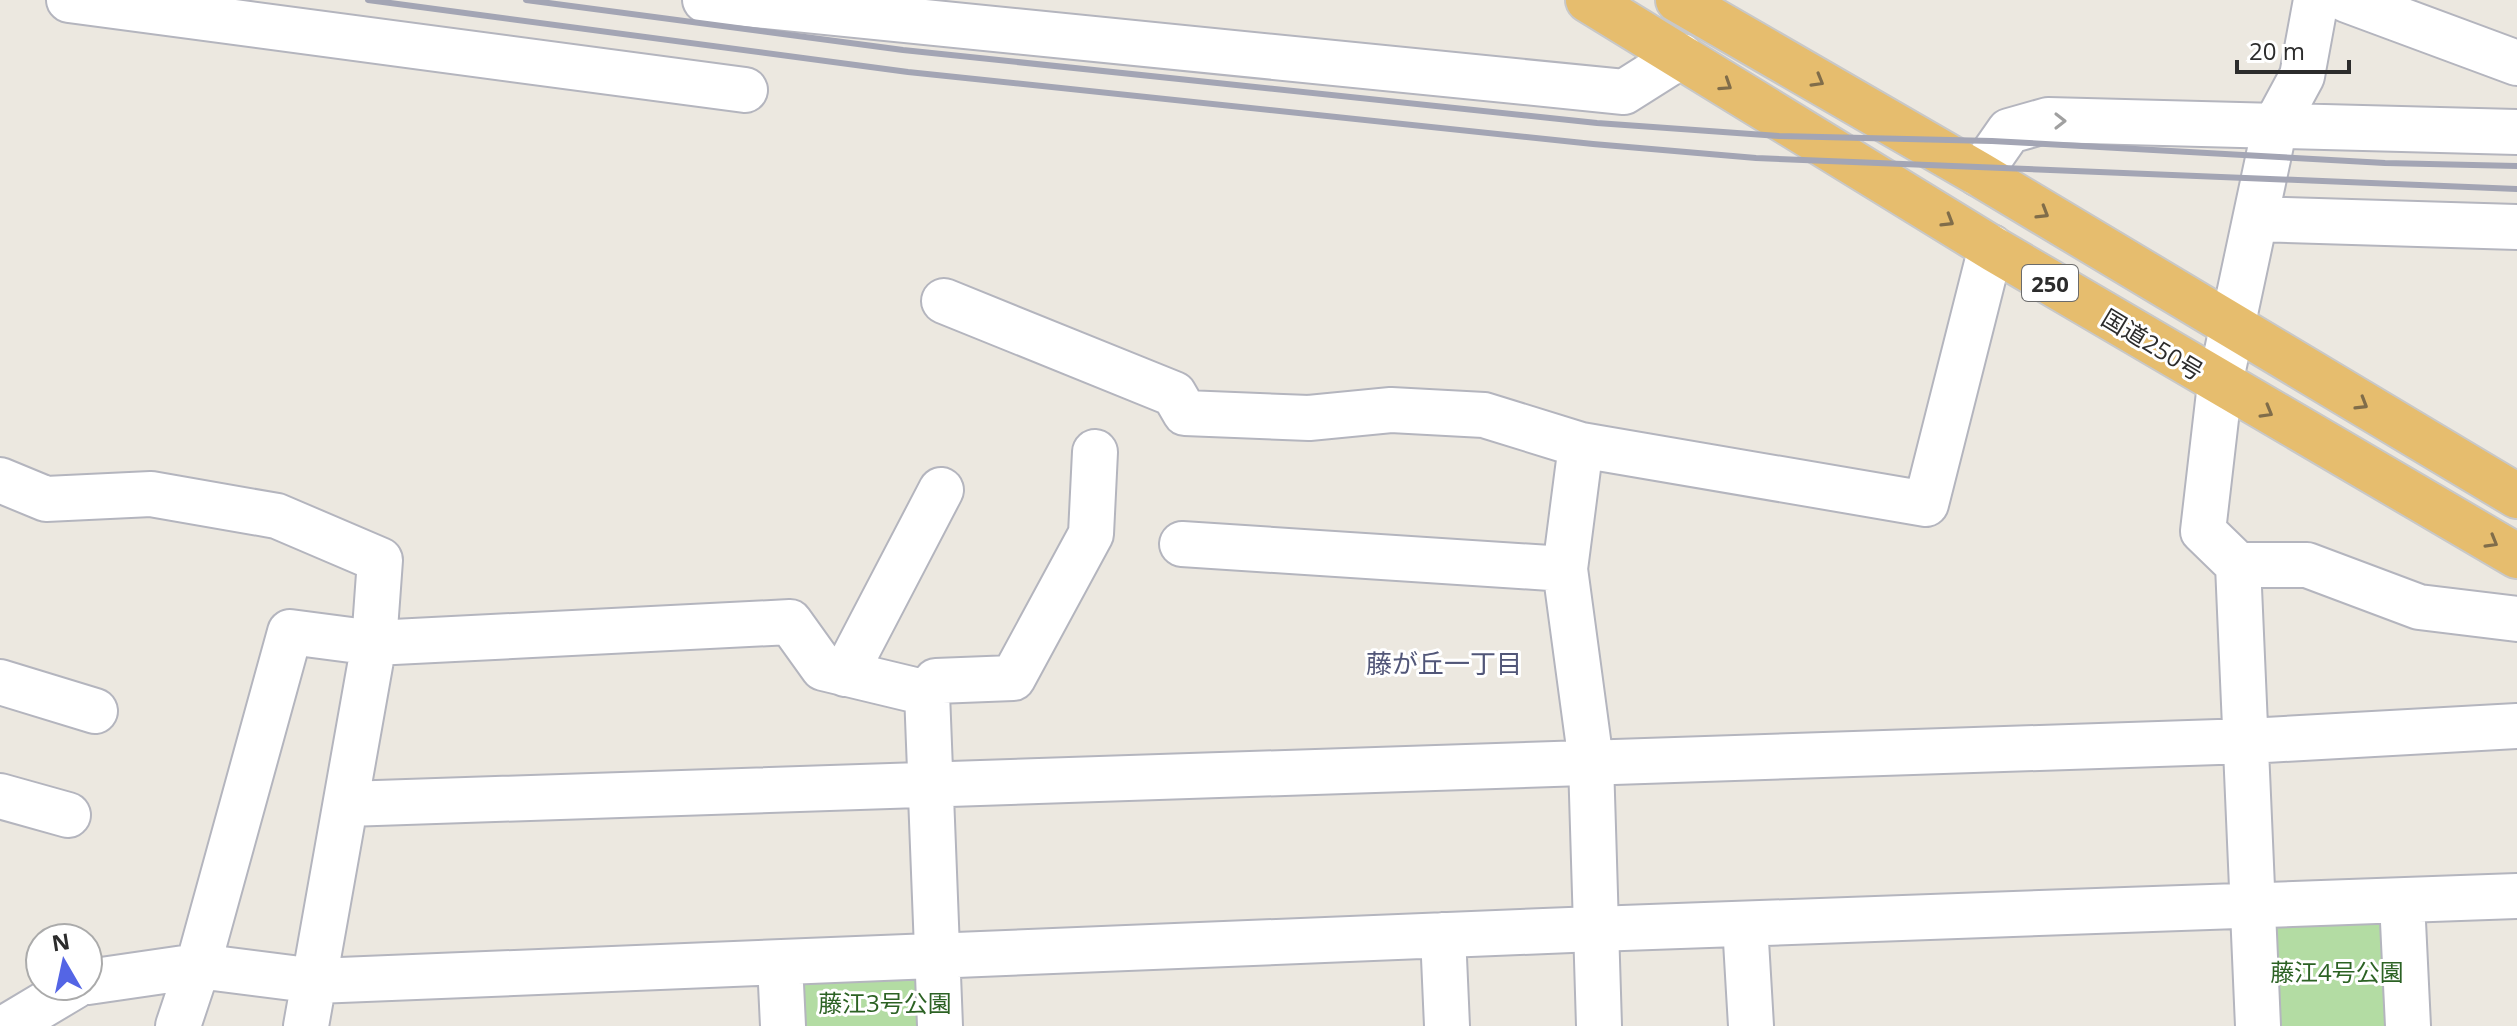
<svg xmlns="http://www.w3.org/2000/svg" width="2517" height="1026" font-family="'Open Sans','Noto Sans JP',sans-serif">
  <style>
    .green { fill: #b3dca3 }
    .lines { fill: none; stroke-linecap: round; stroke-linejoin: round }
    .minor-casing { stroke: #b4b5be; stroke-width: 48 }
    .tertiary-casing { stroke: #b4b5be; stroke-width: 48 }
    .trunk-casing { stroke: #c8c8c8; stroke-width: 48 }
    .minor { stroke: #fff; stroke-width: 44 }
    .tertiary { stroke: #fff; stroke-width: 44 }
    .trunk { stroke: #e6bd6e; stroke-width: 44 }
    .rail { stroke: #a3a5b4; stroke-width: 6 }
    .oneway { stroke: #806d4a }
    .oneway2 { stroke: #a0a0a0 }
    .labels { text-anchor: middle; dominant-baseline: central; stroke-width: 6; stroke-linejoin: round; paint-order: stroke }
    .shield { fill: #fff; stroke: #6b6b6b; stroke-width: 2 }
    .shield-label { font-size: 22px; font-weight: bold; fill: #2c2c2c }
    .street-label { font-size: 24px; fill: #2c2c2c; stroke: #fff }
    .park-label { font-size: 24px; fill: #2c6224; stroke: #fff }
    .neighbourhood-label { font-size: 26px; fill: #515678; stroke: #fff }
  </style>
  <rect width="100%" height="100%" fill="#ece8e0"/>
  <path class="green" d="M2389,915L2395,1026H2273L2270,920Z
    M922,975L924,1026H796L794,980Z"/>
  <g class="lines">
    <defs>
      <path id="minor" d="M69,0L745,90
        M705,0L1624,92L1681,56
        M2347,0L2517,63
        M1979,174L2009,131L2048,120L2517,132
        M2257,219L2517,227
        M944,301L1174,394L1185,413L1309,418L1391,410L1484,415L1581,445L1565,569
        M1581,445L1926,504L1991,247
        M0,480L46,499L151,494L277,516L380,560L374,643L306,1026
        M1182,544L1565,569L1591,762
        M2238,565H2307L2419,607L2517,619
        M845,674L941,490
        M0,682L95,711
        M927,693L940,1026
        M0,796L68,815
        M347,804L2248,741L2517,726
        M2402,901L2408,1026
        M1745,924L1751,1026
        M1443,935L1447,1026
        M780,963L783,1026
        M88,982L198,966L316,981L1595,929L2517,896
        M8,1026L75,986
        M178,1026L198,966L290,632L374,643L790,622L823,668L927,693L936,681L1013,678L1091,534L1095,452
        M2258,1026L2238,565L2203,531L2220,384L2275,126L2302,76L2316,0"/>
      <path id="tertiary" d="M1591,762L1599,1026"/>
      <path id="trunk" d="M1588,0L1995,250L2517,556
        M1678,0L1979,174L2517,496"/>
    </defs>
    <use href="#minor" class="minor-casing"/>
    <use href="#tertiary" class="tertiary-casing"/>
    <use href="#trunk" class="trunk-casing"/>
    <use href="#minor" class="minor"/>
    <use href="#tertiary" class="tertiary"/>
    <use href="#trunk" class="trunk"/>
    <path class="rail" d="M368,0L908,72L1593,144L1756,158L2517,189
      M526,0L903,50L1597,123L1779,136L1992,141L2385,163L2517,166"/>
  </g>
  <defs><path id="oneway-chevron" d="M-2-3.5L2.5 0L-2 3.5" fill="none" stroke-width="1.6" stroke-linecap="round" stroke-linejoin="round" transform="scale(2)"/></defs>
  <g class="oneway">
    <use href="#oneway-chevron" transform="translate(1818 81) rotate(30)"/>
    <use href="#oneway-chevron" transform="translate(1726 85) rotate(33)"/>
    <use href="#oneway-chevron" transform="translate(2043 213) rotate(31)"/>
    <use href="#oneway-chevron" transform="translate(1948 221) rotate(31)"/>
    <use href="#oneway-chevron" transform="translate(2362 404) rotate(31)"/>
    <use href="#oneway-chevron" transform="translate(2267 412) rotate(30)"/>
    <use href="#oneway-chevron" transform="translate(2492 542) rotate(30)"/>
  </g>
  <use class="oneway2" href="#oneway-chevron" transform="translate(2060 121)"/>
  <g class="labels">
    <rect class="shield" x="2022" y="265" width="56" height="36" rx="6"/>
    <g class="shield-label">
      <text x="2050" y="283">250</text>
    </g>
    <g class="street-label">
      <text transform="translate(2153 344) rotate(31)">国道250号</text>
    </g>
    <g class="park-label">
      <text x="2337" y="971">藤江4号公園</text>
      <text x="885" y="1002">藤江3号公園</text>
    </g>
    <g class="neighbourhood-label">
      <text x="1444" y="663">藤が丘一丁目</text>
    </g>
  </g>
  <g transform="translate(64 962) rotate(351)"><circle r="38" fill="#ffffff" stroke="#ababab" stroke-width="2"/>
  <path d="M0-6L14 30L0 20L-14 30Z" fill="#5465e5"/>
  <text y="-12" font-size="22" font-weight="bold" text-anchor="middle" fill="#2c2c2c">N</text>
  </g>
  <path d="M2237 60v12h112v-12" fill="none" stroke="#2c2c2c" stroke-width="4"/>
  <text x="2249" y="60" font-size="24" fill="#2c2c2c" stroke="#ffffff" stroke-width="6" paint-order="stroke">20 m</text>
</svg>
